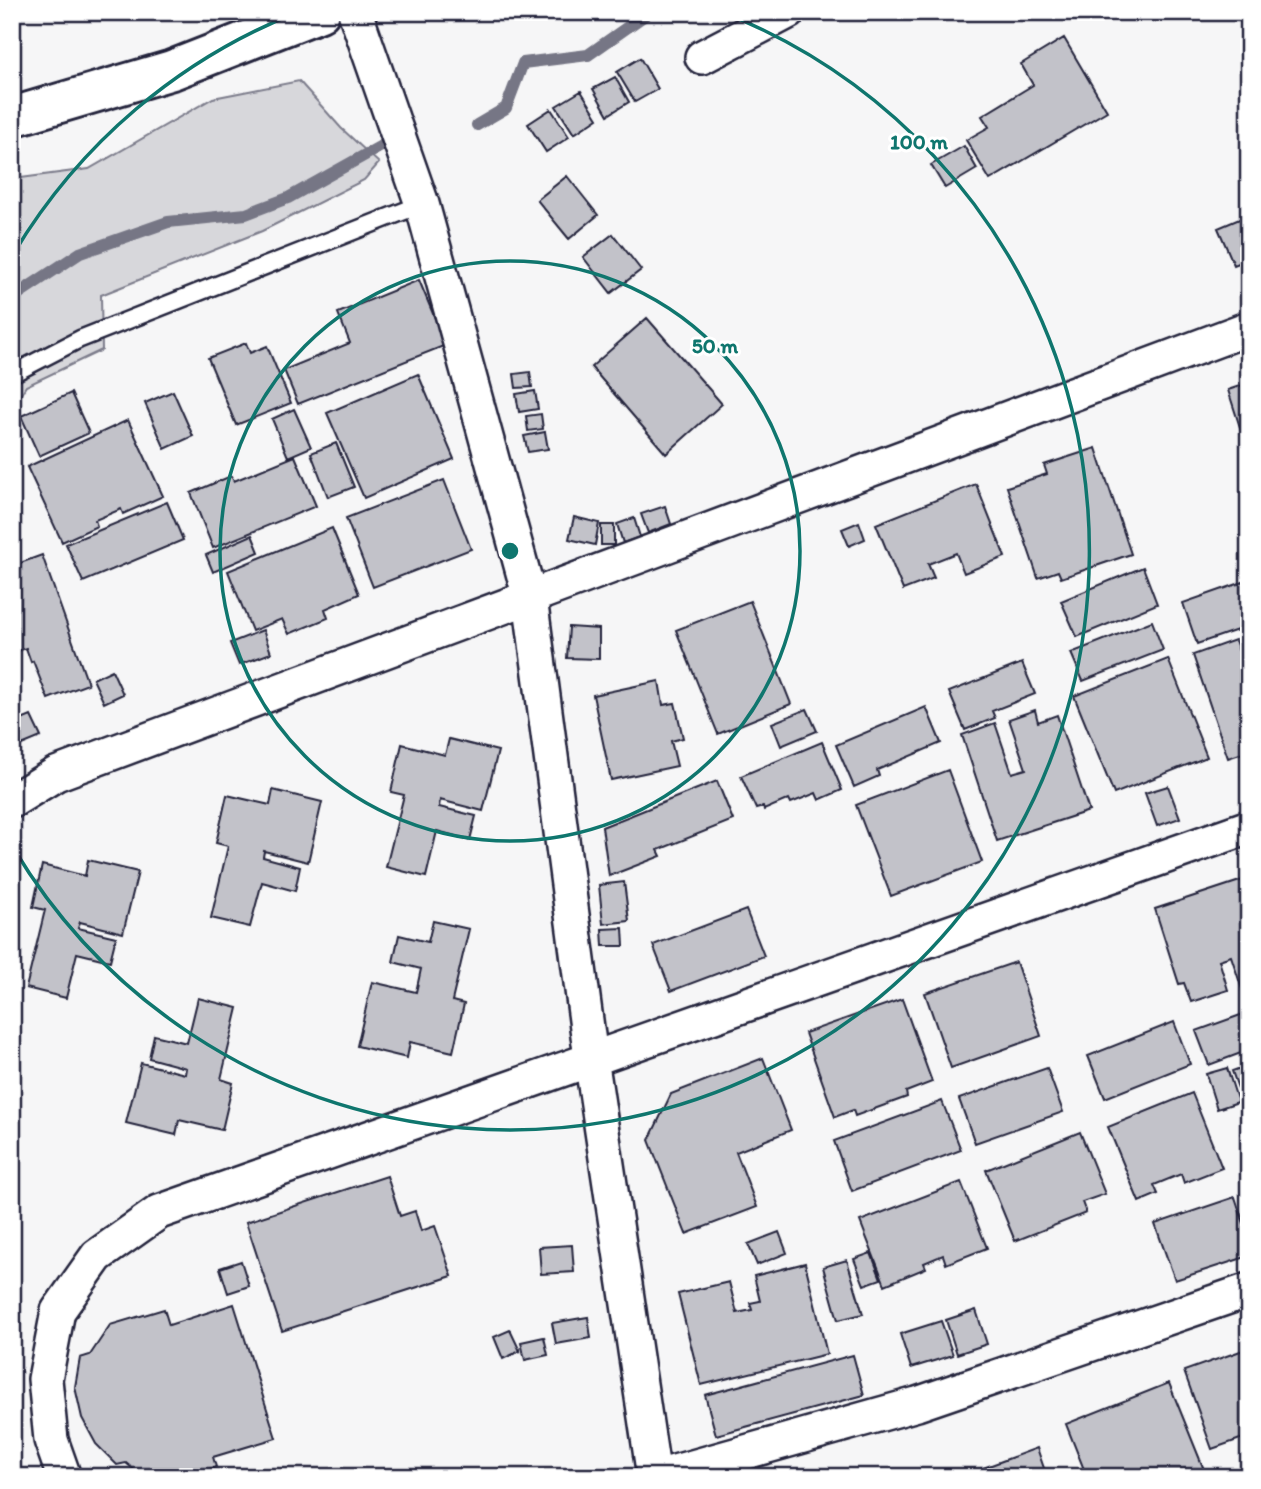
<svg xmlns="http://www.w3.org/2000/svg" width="1261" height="1489" font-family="Itim,sans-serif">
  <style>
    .green { fill: #d7d7db; stroke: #7c7c8b; stroke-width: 2 }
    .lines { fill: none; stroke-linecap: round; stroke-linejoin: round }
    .stream { stroke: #767685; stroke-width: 12 }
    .building { fill: #c2c2c9; stroke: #22223b; stroke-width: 2 }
    .service-casing { stroke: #22223b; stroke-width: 21 }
    .minor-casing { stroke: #22223b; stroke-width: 38 }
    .secondary-casing { stroke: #22223b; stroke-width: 44 }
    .service { stroke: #fff; stroke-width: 16 }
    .minor { stroke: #fff; stroke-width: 33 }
    .secondary { stroke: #fff; stroke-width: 38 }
    .ring { fill: none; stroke: #0f766e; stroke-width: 3.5 }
    .centre { fill: #0f766e; stroke: #fff; stroke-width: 3.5 }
    .ring-label { font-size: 21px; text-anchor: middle; font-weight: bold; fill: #0f766e; stroke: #fff; stroke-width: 6; stroke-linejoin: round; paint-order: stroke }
  </style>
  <rect width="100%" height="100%" fill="#f6f6f7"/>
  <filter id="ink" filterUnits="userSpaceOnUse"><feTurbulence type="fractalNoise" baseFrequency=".0143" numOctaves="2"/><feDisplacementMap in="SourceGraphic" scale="14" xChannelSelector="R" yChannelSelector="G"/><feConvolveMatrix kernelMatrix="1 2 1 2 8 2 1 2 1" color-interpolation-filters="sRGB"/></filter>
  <g filter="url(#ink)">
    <path class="green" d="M299,81L341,128L379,163L364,180L262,231L101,295L102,350L26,386L12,408V183L21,178L89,169L213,98Z"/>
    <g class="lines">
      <path class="stream" d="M477,125L506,108L523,63L588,55L649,12
        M12,298L80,253L168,222L246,214L288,198L383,145"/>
    </g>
    <path class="building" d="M1064,38L1107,111L990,180L966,140L989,127L982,116L1033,85L1021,64Z
      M640,58L658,89L635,102L617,72Z
      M615,77L629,102L608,115L593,89Z
      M581,91L598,118L574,134L556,106Z
      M551,109L569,137L546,152L528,124Z
      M964,146L977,169L945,188L931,165Z
      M567,176L598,215L569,239L537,200Z
      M1249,215V259L1234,265L1218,228Z
      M613,234L641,270L611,293L583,257Z
      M419,280L446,345L298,404L284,370L350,343L338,313Z
      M647,318L722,404L666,454L591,367Z
      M246,343L250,353L267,346L291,403L236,425L208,358Z
      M530,372L532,387L516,388L514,374Z
      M418,374L454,459L364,498L327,413Z
      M1249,383V452H1248L1228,390Z
      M173,391L193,436L165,449L145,403Z
      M535,391L538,409L519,412L516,394Z
      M71,393L89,433L39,456L21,416Z
      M294,409L311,447L288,457L272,419Z
      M541,414L543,429L528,431L526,416Z
      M128,420L163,496L123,514L121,509L95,520L97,526L62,542L27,467Z
      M545,432L548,449L528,452L524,436Z
      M336,443L354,487L328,497L311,453Z
      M1096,448L1131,554L1061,578L1058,571L1038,578L1007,487L1047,474L1044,465Z
      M295,456L316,506L213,548L191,493L231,476L234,481Z
      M444,480L471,549L373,587L346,518Z
      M976,484L1005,557L964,573L956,553L928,564L934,578L903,590L876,524Z
      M167,502L183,540L83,582L66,544Z
      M665,506L671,524L648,533L641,514Z
      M574,517L599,523L595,545L569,539Z
      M634,518L640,537L623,543L617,524Z
      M859,522L865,539L849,546L842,529Z
      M601,525H614V545H601Z
      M332,528L359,594L325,609L328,618L289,634L282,619L252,631L228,571Z
      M252,535L259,552L213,572L206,555Z
      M42,555L88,684L48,699L33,661L31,662L26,648L12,653V566Z
      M1143,567L1157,604L1077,637L1061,601Z
      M1249,580V626L1197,644L1183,603Z
      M750,601L791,704L718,734L676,630Z
      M1152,621L1163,650L1083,681L1071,653Z
      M569,627L599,629V659L567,658Z
      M263,630L271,653L239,665L230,643Z
      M1249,636V664L1240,639Z
      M1235,640L1249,680V751L1228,758L1193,655Z
      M1168,659L1207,757L1114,794L1074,696Z
      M1022,663L1035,694L992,711L995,718L965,730L949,692Z
      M112,670L123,694L104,703L93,679Z
      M659,681L663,705L675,703L683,738L671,741L677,766L611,780L593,695Z
      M926,707L941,743L877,770L879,776L854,787L836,745Z
      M807,709L817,731L781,746L772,723Z
      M1035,710L1038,722L1057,715L1089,811L997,841L962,735L995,723L1012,773L1026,769L1009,719Z
      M31,716L41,737L12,749V724Z
      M449,739L498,751L483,811L440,800L439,807L476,816L470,840L437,831L426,877L386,867L404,795L391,792L402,744L445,755Z
      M822,742L842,790L819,800L816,793L791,803L789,799L764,810L763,807L756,809L741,776Z
      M948,770L982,862L891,896L856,805Z
      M717,781L733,820L658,850L661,856L609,876L602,827Z
      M1168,786L1180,818L1157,826L1145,793Z
      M273,790L322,802L308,862L264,851L263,857L300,867L295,891L262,882L250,927L211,918L228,846L216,843L227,795L270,805Z
      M88,860L138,872L123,933L80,922L78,928L116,937L110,961L77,953L66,998L26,988L45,910L33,907L42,865L85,876Z
      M1249,878V993L1244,995L1231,956L1219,960L1228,990L1191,1002L1184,983L1179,984L1155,909Z
      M624,882L629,921L603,924L599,885Z
      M746,910L764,956L671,991L653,945Z
      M433,921L469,929L452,1001L464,1004L453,1052L410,1042L407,1058L357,1046L372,982L416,992L421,969L393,962L399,935L428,942Z
      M623,928L624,946H603L602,929Z
      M1016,962L1041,1036L951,1068L925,993Z
      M198,998L238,1008L221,1079L233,1083L222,1130L179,1120L176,1135L126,1123L141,1063L185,1074L186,1068L149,1058L154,1035L187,1043Z
      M902,999L932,1082L906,1092L907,1097L855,1116L853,1110L835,1117L805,1033Z
      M1249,1012V1050L1209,1065L1196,1031Z
      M1174,1022L1190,1064L1105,1098L1088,1056Z
      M763,1058L791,1130L736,1152L757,1207L686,1234L649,1140L671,1094Z
      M1249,1065V1110L1246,1111L1232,1071Z
      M1047,1068L1063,1112L975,1143L959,1099Z
      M1227,1068L1238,1102L1217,1109L1206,1074Z
      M1192,1093L1222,1168L1184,1183L1181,1174L1154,1185L1158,1194L1139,1202L1108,1127Z
      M942,1101L961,1150L852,1191L834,1141Z
      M1249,1130V1157L1241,1132Z
      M1080,1132L1105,1194L1082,1202L1086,1213L1015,1241L986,1170Z
      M387,1176L400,1216L415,1211L421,1231L435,1226L452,1276L282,1331L246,1222Z
      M961,1182L987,1248L946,1264L943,1255L924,1263L926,1268L885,1285L860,1221Z
      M1235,1197L1249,1239V1256L1175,1280L1155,1224Z
      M779,1232L787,1253L757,1265L748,1244Z
      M572,1245L574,1272L541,1274L539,1247Z
      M871,1253L881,1279L864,1285L854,1259Z
      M847,1260L863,1314L838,1320L823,1267Z
      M241,1261L249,1286L228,1293L220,1268Z
      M805,1263L827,1354L701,1385L678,1294L729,1282L737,1313L752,1310L750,1303L760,1301L754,1276Z
      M234,1304L276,1438L213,1457L216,1467L182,1477H143L126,1463L117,1465L96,1444L82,1418L75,1387L80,1358L90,1355L110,1325L164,1309L169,1325Z
      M976,1310L987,1344L957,1354L946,1320Z
      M588,1317L591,1338L556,1344L552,1323Z
      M941,1321L953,1355L911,1368L900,1334Z
      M510,1330L520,1351L503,1359L494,1337Z
      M544,1337L548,1355L525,1360L521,1342Z
      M1249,1348V1436L1212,1449L1184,1371Z
      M853,1355L864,1395L716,1435L705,1395Z
      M1169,1383L1205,1472L1194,1477H1087L1066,1424Z
      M1037,1448L1047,1477H959Z"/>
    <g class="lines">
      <defs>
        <path id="service" d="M12,374L80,339L422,204"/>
        <path id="minor" d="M355,12L422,204L530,598L591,1058L654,1477
          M702,57L788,12
          M12,801L56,774L1249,328
          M64,1477L51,1440L45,1379L58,1311L97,1256L159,1212L1249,827
          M657,1477L917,1404L1249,1290"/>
        <path id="secondary" d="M12,117L172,70L320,12"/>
      </defs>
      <use href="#service" class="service-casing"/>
      <use href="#minor" class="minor-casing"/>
      <use href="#secondary" class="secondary-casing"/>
      <use href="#service" class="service"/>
      <use href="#minor" class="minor"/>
      <use href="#secondary" class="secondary"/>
    </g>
  </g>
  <g class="ring">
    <circle cx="510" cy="551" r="290"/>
    <path d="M14 253A579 579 0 0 1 298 12M722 12A579 579 0 1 1 14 849"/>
  </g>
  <circle cx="510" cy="551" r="10" class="centre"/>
  <g class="ring-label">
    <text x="919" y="149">100 m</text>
    <text x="715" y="353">50 m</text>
  </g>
  <rect width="1261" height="1489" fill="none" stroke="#fff" stroke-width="42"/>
  <rect x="21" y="21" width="1219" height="1447" fill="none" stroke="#22223b" stroke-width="2.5" filter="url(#ink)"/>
</svg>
